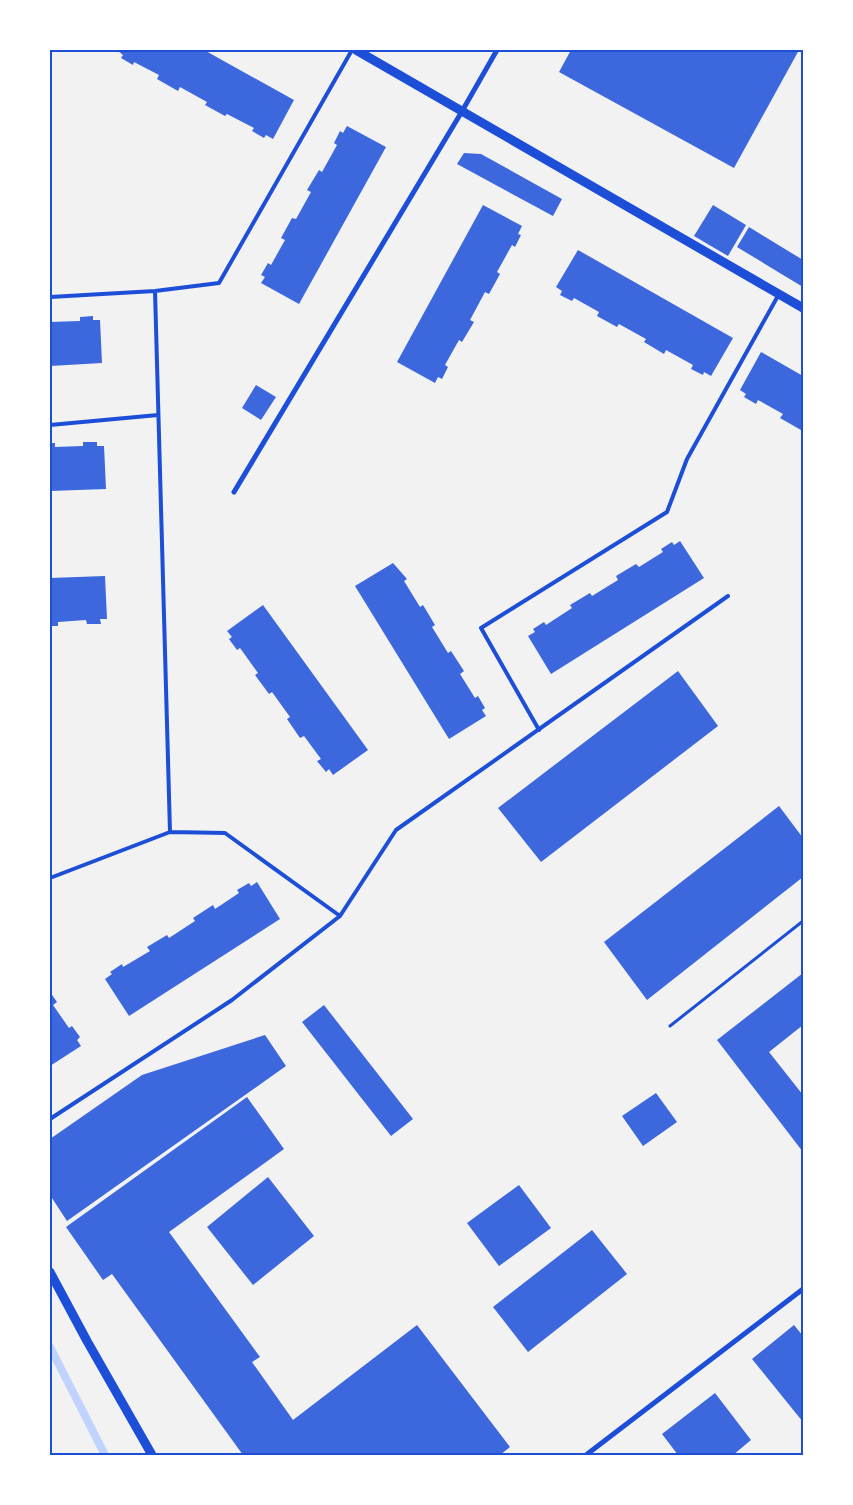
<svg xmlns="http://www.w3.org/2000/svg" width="853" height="1505" font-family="'Roboto Condensed',sans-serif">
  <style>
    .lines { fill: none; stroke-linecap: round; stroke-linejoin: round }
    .stream { stroke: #bfd3fe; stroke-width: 8 }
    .building { fill: #3d67dc }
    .path { stroke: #1d4ed8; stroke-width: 3 }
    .service { stroke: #1d4ed8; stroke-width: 4 }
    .minor { stroke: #1d4ed8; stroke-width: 5 }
    .tertiary { stroke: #1d4ed8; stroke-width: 9 }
    .neatline { fill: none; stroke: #1d4ed8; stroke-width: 2 }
  </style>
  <rect width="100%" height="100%" fill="#f2f2f2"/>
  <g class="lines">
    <path class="stream" d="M50,1347L105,1455"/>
  </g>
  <path class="building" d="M117,50H204L294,100L273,139L266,135L264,138L252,131L254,128L227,114L225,116L205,105L207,102L180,87L178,91L157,79L159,75L134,62L133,65L121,58L123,55Z
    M571,50H799L734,168L559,72Z
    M347,126L386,147L299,304L261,283L265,277L261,275L268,263L271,265L285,240L281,238L292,218L296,219L311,192L307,190L319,170L322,172L337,145L334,143L340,131L343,133Z
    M464,153L481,154L562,199L553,216L457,164Z
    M483,205L522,226L518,234L521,235L515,247L512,245L497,272L500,274L489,294L485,292L470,320L474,322L462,342L459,340L445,365L448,367L442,379L438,377L435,383L397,362Z
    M713,205L746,225L728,256L694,236Z
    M749,227L803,260V287L737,247Z
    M578,250L733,338L711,376L704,372L703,375L691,369L693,365L666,350L664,354L644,342L646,339L619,324L617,327L597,316L599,312L574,298L572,301L560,295L562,291L556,287Z
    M93,316V320H100L102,363L50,366V322L80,321V317Z
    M761,352L803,376V426L801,430L780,418L783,414L758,400L756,404L744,397L746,394L740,390Z
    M256,385L276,397L261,420L242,408Z
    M83,442H97V446H104L106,489L50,491V443H55V447L83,446Z
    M680,541L704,578L551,674L528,636L535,632L533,629L544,622L546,625L572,608L570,605L590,593L592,596L618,580L616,576L636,564L639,567L663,552L661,549L672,542L674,545Z
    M393,563L407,579L404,581L420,607L423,605L435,625L432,627L448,653L451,651L464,671L460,674L475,698L478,696L485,708L482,710L486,716L449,739L355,586Z
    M105,576L107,619H100L101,624H87L86,620L58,622V626H50V578Z
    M263,605L368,750L333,775L329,769L326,772L317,761L321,759L304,736L300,738L287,719L290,717L272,692L269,694L255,675L258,673L240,648L237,650L229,639L232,637L227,631Z
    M678,671L718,726L541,862L498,808Z
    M779,806L803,838V877L647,1000L604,942Z
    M257,882L280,919L129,1016L105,979L112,974L110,972L122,964L123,967L150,951L147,947L167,935L169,938L195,921L193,918L213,905L215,909L239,893L237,890L249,883L251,886Z
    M803,973V1025L769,1052L803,1095V1152L717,1040Z
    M50,992L57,1002L53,1005L69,1028L72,1026L80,1037L77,1040L81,1046L50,1066Z
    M324,1005L413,1119L391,1136L302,1022Z
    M265,1035L286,1066L67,1221L50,1195V1139L142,1075Z
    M656,1093L677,1122L643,1146L622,1116Z
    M247,1097L284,1149L169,1232L260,1357L252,1362L293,1420L417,1325L510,1447L500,1455H243L112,1274L103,1280L66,1227Z
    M268,1177L314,1236L253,1285L207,1227Z
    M519,1185L551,1228L499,1266L467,1223Z
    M592,1230L627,1274L528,1352L493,1307Z
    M794,1325L803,1336V1422L752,1359Z
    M715,1393L751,1440L733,1455H678L662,1434Z"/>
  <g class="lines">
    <path class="path" d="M670,1026L803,921"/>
    <path class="service" d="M155,291L170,832
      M50,297L155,291L219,283L352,50
      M50,425L158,415
      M539,730L481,628L667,512L687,459L779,294
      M50,878L170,832L225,833L340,916
      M50,1119L232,1000L340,916L396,830L728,596"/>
    <path class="minor" d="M234,492L461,113L497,50
      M586,1455L803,1289"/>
    <path class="tertiary" d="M356,50L803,308
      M50,1272L87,1341L152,1455"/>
  </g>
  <rect width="853" height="1505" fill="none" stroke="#ffffff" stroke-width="102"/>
  <rect x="51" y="51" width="751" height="1403" class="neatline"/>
</svg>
